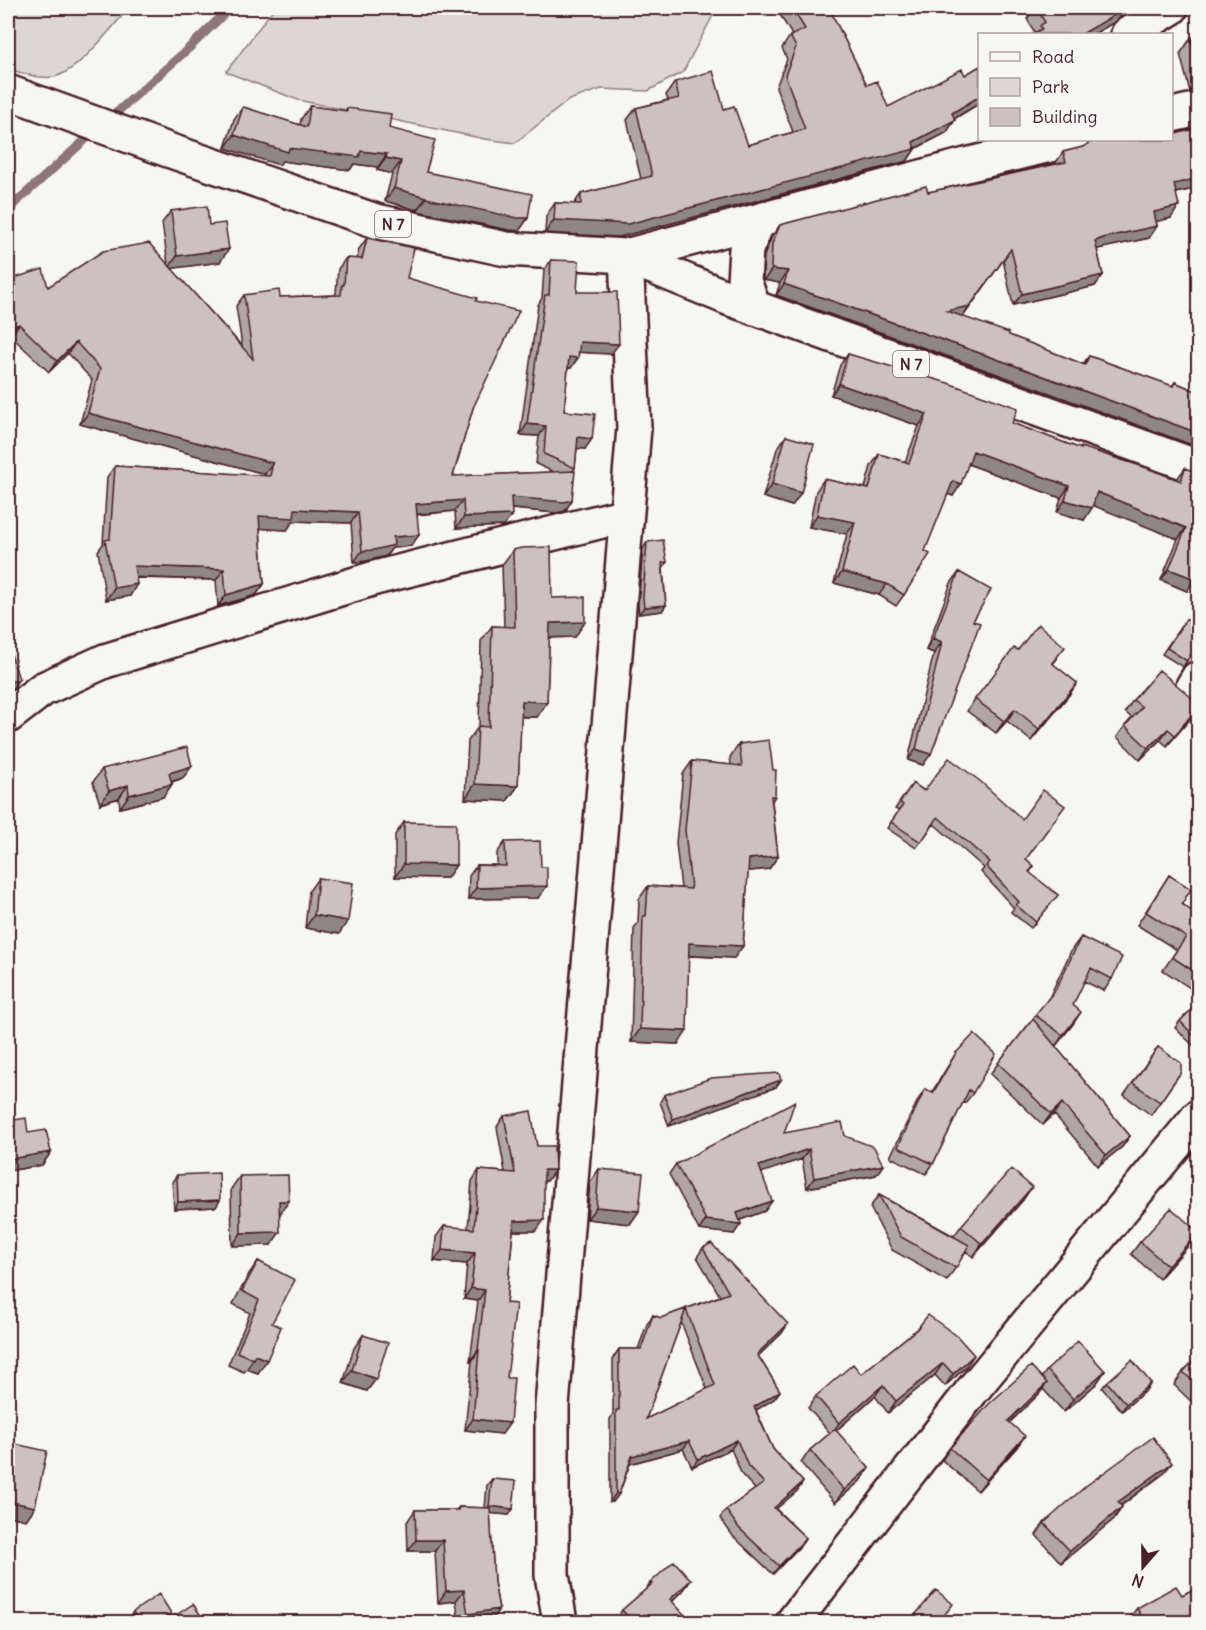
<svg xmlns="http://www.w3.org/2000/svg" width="1206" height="1630" font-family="Delius,sans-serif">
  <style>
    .green { fill: #ddd6d5; stroke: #947a80; stroke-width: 1.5 }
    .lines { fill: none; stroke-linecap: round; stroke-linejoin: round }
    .stream { stroke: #8e747a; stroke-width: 9 }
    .minor-casing { stroke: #4a1f2b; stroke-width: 38 }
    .major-casing { stroke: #4a1f2b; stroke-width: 38 }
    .minor { stroke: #f6f6f2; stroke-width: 33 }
    .major { stroke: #f6f6f2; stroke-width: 33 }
    .wall { fill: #afa6a5; stroke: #4a1f2b; stroke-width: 1.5; fill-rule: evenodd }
    .shaded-wall { fill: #8f8786; stroke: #4a1f2b; stroke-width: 1.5 }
    .building { fill: #ccc1c0; stroke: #4a1f2b; stroke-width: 1.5; fill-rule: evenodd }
    .labels { text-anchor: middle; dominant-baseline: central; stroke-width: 5; stroke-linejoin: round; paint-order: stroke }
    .shield { fill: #f6f6f2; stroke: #7e6067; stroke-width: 1.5 }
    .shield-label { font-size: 16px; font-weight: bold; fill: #4a1f2b }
  </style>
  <rect width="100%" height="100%" fill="#f6f6f2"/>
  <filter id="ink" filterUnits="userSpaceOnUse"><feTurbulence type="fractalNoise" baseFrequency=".0167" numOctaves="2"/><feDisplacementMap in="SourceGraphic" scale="12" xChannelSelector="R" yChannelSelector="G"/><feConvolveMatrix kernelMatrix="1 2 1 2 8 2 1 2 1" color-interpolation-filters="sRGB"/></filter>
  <g filter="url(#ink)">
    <path class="green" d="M8,8H129C112,27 78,73 53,77C37,79 22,74 8,68Z
      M274,8H717L683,72L648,91L601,89L569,100L515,143L485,139L298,100L226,72Z"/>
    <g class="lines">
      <path class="stream" d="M107,121L188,49L230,8
        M8,211L14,204L96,130"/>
      <defs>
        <path id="minor" d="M1128,34L1171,8
          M754,308L744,281L746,249L758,222
          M1193,686L1198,678
          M8,716L43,689L105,661L375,578L626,515
          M560,1622L552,1575V1406L634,428L626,256
          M793,1622L971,1392L1198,1117"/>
        <path id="major" d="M8,92L168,150L376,221L506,249L626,256L966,165L1071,140
          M1172,115L1198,109
          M626,256L728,298L1198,467"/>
      </defs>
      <use href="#minor" class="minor-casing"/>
      <use href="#major" class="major-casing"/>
      <use href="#minor" class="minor"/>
      <use href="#major" class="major"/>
    </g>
    <path class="wall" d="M776,8H829L867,85L888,107L965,75L980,66V103L954,119L955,120L946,133L915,149L907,161L619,237L545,233L546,216L555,203L574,204L581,194L641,179L627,120L636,108L668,100L666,95L675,82L724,109L748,145L793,132L776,87L787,59L782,48L790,36L792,35Z
      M1035,8H1136L1118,18L1113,23L1094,34H1032L1035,33L1027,19Z
      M1198,36V91L1190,92L1180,54L1191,38Z
      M310,106L345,111L347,108L389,128L426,172L528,218L519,231L509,230L417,211V210L385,201L392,174L377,170L378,167L354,164L350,170L282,161L279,165L225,148L234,119L243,107L300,125L301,119Z
      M1198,128V188L1176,193L1171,218L1156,221L1157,226L1149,238L1097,249L1103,275L1095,286L1013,305L1003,260L963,317L1083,364L1089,356L1172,386L1175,382L1198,392L1000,375L776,295L780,283L764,280L763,278L764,256L772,236L780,225L1055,164L1063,152L1083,147L1089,144V140H1172Z
      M171,211L209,225L220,262L171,268L242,346L236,306L244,295L280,297L335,295L336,293L338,269L346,258L357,259L359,249L367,238L407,278L476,301L473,408L453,476L554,472L536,464L539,436L520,435L538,305L542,298L544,270L551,260L577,292L611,354L579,352L571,368H568L564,411L585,449L577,448L575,468L573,471L572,500L565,511L556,513L511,509L504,526L456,528L455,511L417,515L411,546L392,548L386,556L366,561L354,562L351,523L293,521L287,530L260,528L264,584L256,595L218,606L216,580L136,578L130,596L106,600L98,551L103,544L107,477L115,466L265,476V474L80,424L92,380L68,353L49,372L11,336L8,337V280L48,287L168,264L162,223Z
      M848,354L1012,423L1081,449L1177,479L1185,468L1187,591L1161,580L1178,539L1093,505L1084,520L1057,512L1061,498L968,464L953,496L948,494L904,595L896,606L879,595L834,583L847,534L809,527L816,491L824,479L865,488L871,466L879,454L905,462L919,426L831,395L840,365Z
      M786,436L792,506L763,497L777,449Z
      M647,542L667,562L663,568L666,605L662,611L639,614L638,605L643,549Z
      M513,550L552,598L575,637L549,638L547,702L537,717H521L518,786L507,801L465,799L468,741L479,726L481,641L492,626L504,627L502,565Z
      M959,572L973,621L923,765L908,760L934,653L926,650L951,583Z
      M1186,619L1198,643L1183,667L1162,654Z
      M1018,650L1057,659L1053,664L1077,683L1069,695L1031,741L1007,721L996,733L967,711L975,699Z
      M1133,700L1198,707L1167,746L1160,740L1140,760L1117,737L1125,726L1132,718L1125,712Z
      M739,744L775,796L772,801L778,856L769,869L748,871L743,946L734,958L689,956L678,1044L631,1042L634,928L638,923L639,899L648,886L681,888L676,843L683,774L692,761L731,765L730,757Z
      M102,769L183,778L172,782V784L163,797L120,808L119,798L100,804L93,782Z
      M913,783L1026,859L1034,866L1029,873L1058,895L1031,928L1011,912L1014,908L981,872L984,868L934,824L916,848L887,828L899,811L895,809Z
      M404,822L456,865L447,878L395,877V835Z
      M505,842L538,898L468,899L469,876L477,865H497V853Z
      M1169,875L1182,904L1198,916V976L1190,988L1163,970L1177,950L1137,925Z
      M318,878L339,934L305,928L309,891Z
      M1081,937L1112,979L1104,991L1084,981L1073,1005V1024L1055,1046L1130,1136L1122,1147L1098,1166L1054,1114L1043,1125L990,1074L1049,998L1072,949Z
      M1198,1003V1046L1196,1048L1175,1028L1180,1021Z
      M1158,1047L1181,1072L1151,1115L1124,1095Z
      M956,1053L973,1093L965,1103L963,1102L933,1164L926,1174L890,1157L918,1100L925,1089L932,1092Z
      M776,1087L669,1126L660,1102L664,1095Z
      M504,1116L537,1146L555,1170L547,1181H544L536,1231H513L506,1303L507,1378L502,1434L465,1430L472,1361H470L478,1301L464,1299L467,1264L434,1261L436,1237L444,1226L468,1229L472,1181L479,1170L505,1172L497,1127Z
      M8,1121L28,1133L51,1152L42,1165L8,1171Z
      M784,1133L845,1136L883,1165L876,1175L807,1188L802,1159L762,1172L765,1211L740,1220L734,1234L699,1230L669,1174L676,1164Z
      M599,1169L639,1211L630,1224L587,1219L590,1182Z
      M177,1175L220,1200L216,1207L174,1209L172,1182Z
      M240,1176L280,1214L271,1245L232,1246L231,1189Z
      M879,1195L954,1236L961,1226L1023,1200L973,1257L966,1251L947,1281L892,1250L870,1207Z
      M1140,1242L1189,1245L1159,1279L1131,1254Z
      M703,1248L782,1333L758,1356L780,1391L774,1399L756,1410L773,1449L803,1482L797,1491L776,1509L806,1538L800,1546L773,1574L733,1536L720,1518L726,1510L755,1489L742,1475L731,1449L692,1467L683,1449L630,1464L619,1494L613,1502H610V1419L613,1414V1358L619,1349H638L647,1324L653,1315L661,1318L720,1296L697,1257ZM681,1322L707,1389L646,1419Z
      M258,1261L272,1323L258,1373L247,1369L244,1372L228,1365L250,1313L233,1304L249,1274Z
      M917,1329L966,1367L945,1386L935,1375L888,1413L875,1396L836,1431L869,1468L860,1481L835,1503L801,1463L810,1450L830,1433L808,1408L816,1396L861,1374Z
      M363,1335L367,1391L343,1383L354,1348Z
      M1198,1356V1408L1174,1385L1183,1372Z
      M1047,1370L1105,1371L1096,1384L1064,1412L1043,1389L1039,1394L1010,1422L1017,1447L978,1491L942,1460L950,1448L1042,1377Z
      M1107,1382L1151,1383L1146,1390L1122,1411L1102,1388Z
      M15,1444L35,1507L26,1520L8,1516V1455Z
      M1163,1474L1121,1506L1122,1507L1114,1519L1061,1563L1036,1535L1044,1523Z
      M492,1479L513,1509L509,1515L490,1513L494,1582L499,1609L491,1621L481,1623H459L456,1601L438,1603L435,1551H408L407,1522L415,1510H456L459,1507L485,1508L487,1485Z
      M691,1580L682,1592L672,1602L692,1623L614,1622L622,1610L645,1590L650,1583Z
      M1198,1587V1623H1194L1193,1620L1189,1623H1133L1130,1617L1137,1608L1182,1595Z
      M133,1612L166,1620L162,1623H131L128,1618Z
      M172,1618L206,1623H169Z"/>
    <path class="shaded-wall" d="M1125,8H1136L1118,18L1113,23L1094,34H1082Z
      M1198,79V91L1190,92Z
      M980,96V103L943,125L952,113Z
      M955,120L946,133L914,149H915L907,161L619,237L545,233L554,220L913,142Z
      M234,135L289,148L361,151L387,154L378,167L354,164L350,170L282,161L279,165L225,148Z
      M386,158L401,161L392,174L377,170Z
      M1198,178V188L1166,195L1174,184Z
      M394,188L426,197L417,210L385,201Z
      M426,198L528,218L519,231L509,230L417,211Z
      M1179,206L1171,218L1146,224L1154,212Z
      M1157,226L1149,238L1098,249L1087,252L1095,241L1106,237Z
      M229,249L220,262L168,269L177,256Z
      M1011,249L962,317L947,311Z
      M772,269L788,271L780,283L764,280Z
      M1103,275L1095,286L1013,305L1022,294Z
      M784,284L1008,363L1198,433V447L1000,375L776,295Z
      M19,324L11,336L8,337V328Z
      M76,342L68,353L49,372L57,361Z
      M580,342L619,344L611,354L573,352Z
      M569,357L578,358L571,368L562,367Z
      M839,384L927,414L919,426L831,395Z
      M88,413L273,463L265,474L80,424Z
      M527,424L546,426L539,436L520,435Z
      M578,437L592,439L585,449L571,448Z
      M973,451L1069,486L1061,498L965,463Z
      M953,481L961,484L953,496L945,493Z
      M772,484L801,493L792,506L763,497Z
      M1097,492L1186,528L1178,539L1089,504Z
      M511,497L572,500L565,511L556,513L503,508Z
      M463,500L455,511L408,515L416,504Z
      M1065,500L1092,508L1084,520L1057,512Z
      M295,509L358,512L351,523L293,521L287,530L251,528L259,516Z
      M512,515L504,526L456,528L464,517Z
      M817,515L855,522L847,534L809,527Z
      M419,535L411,546L392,548L386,556L366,561L354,562L362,551L393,537Z
      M134,566L224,569L216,580L126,577Z
      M1169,569L1195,579L1187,591L1161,580Z
      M842,572L887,584L879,595L834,583Z
      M137,584L130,596L106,600L114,588Z
      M264,584L256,595L218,606L226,595Z
      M666,605L662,611L639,614L644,607Z
      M585,622L575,637L539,638L550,623Z
      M933,638L942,642L934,653L926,650Z
      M19,679L12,689L8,691V683Z
      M1077,683L1069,695L1031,741L1039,729Z
      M522,701L547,702L537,717L512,716Z
      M1198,707L1193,716L1167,746L1175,735Z
      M1015,709L1007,721L996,733L1004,721Z
      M1168,729L1160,740L1140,760L1148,748Z
      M916,749L931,754L923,765L908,760Z
      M192,766L183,778L160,785L169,773Z
      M172,784L163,797L120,808L129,795Z
      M475,784L518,786L507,801L465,799Z
      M128,785L119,798L100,804L109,791Z
      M778,856L769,869L740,872L749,859Z
      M404,864L456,865L447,878L395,877Z
      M547,886L538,898L468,899L476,888Z
      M314,915L348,921L339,934L305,928Z
      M689,943L743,946L734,958L680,955Z
      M1081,1012L1073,1024L1055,1047L1063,1035Z
      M640,1029L687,1031L678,1044L631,1042Z
      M781,1080L776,1087L669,1126L673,1119Z
      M1062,1103L1054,1114L1043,1125L1051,1114Z
      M1130,1136L1122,1147L1098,1166L1106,1155Z
      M809,1149L802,1159L752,1176L759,1166Z
      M51,1152L42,1165L8,1171V1162L10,1159Z
      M883,1165L876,1175L807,1188L814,1178Z
      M544,1170H555L547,1181H536Z
      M1032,1187L1023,1200L973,1257L982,1244Z
      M220,1200L216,1207L174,1209L178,1202Z
      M279,1201H289L280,1214H270Z
      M772,1201L765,1211L732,1223L741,1224L734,1234L699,1230L706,1220L737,1213Z
      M596,1207L639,1211L630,1224L587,1219Z
      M544,1220L536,1231H507L514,1221Z
      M280,1232L271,1245L232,1246L241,1233Z
      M1198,1232L1189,1245L1159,1279L1168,1266Z
      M442,1250L475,1253L467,1264L434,1261Z
      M471,1288L485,1290L478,1301L464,1299Z
      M788,1324L782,1333L751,1363L757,1354Z
      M478,1350H479L472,1361H470Z
      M255,1355L267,1360L258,1373L247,1369Z
      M974,1355L966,1367L945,1386L953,1374Z
      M943,1363L935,1375L888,1413L896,1401Z
      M352,1370L376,1379L367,1391L343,1383Z
      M1105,1371L1096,1384L1064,1412L1073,1399Z
      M1047,1383L1039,1394L1000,1432L1008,1421Z
      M1151,1383L1146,1390L1122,1411L1126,1404Z
      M883,1385L875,1396L831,1435L839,1423Z
      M780,1391L774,1399L748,1415L754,1407Z
      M473,1419L510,1423L502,1434L465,1430Z
      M1025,1436L1017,1447L978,1491L986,1480Z
      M737,1440L731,1449L692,1467L698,1459Z
      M689,1441L683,1449L626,1465L632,1456Z
      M1172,1463L1163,1474L1109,1514L1118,1502Z
      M869,1468L860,1481L835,1503L844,1490Z
      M803,1482L797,1491L768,1516L774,1508Z
      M616,1493L619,1494L613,1502H610Z
      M8,1501L35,1507L26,1520L8,1516Z
      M489,1506L513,1509L509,1515L485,1513Z
      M1122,1507L1114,1519L1061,1563L1070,1551Z
      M806,1538L800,1546L773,1574L779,1566Z
      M416,1540H443L435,1551H408Z
      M691,1580L682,1592L661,1611L670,1599Z
      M464,1590L456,1601L438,1603L446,1591Z
      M499,1609L491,1621L481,1623H462L468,1614Z
      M1198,1612L1193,1620L1189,1623H1180Z
      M171,1613L166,1620L162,1623H157Z"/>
    <path class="building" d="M792,8H829L867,85L877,81L888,107L962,69L965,75L980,66V96L952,113L955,120L913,142L915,149L628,224L554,220L555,203L581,204V194L652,176L636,108L679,98L675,82L713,71L724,109L734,106L748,145L805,129L785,75L796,47L790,36L805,29Z
      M1036,8H1125L1122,11L1082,34H1032L1042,29L1040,26L1045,22Z
      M1198,36V67L1191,38Z
      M310,106L347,111V108L391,114L389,128L435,140L426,172L532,194L528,218H517L426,198V197L394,188L401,161L386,158L387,154L361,151L359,157L289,148L288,152L234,135L243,107L307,127Z
      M1198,128V178L1174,184L1179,206L1154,212L1157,226L1106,237L1095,241L1103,275L1022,294L1011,249L970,306L947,311L1009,333V335L1085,365L1089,356L1173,386L1175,382L1198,392V433L1008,363L784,284L788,271L772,269L771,267L772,244L780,225L926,186L928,192L1066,162L1063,152L1083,147L1091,142L1093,140H1172V135Z
      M207,206L209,225L225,223L229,249L177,256L171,211Z
      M367,238L414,248L407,278L477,298L476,301L519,311L473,408L453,476L575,471L572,500L564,502L511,497L512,515L464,517L463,500L416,504L419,535L393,537L394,545L374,550L362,551L358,512L295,509L294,518L259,516L264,584L226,595L224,569L134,566L137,584L114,588L105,540L110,539L115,466L270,476L273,463L88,413L100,369L76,342L57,361L19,324L8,328V280L43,269L48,287L103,251L149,243L253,359L244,295L279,290L280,297L341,295L342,285H344L346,258L362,259Z
      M551,260L579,261L577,292H617L619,344L580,342L578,358L569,357L564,411L595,414L592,439L578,437L575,468L544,454L546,426L527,424L545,295H549Z
      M848,354L948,383L1018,408L1012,423L1081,449V447L1144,467L1181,481L1185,468L1198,473V570L1195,579L1169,569L1186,528L1097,492L1092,508L1065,500L1069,486L973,451L961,484L953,481L925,551L930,554L904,595L887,584L842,572L855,522L817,515L824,479L869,489L879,454L909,463L927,414L839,384Z
      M786,436L814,444L801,493L772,484Z
      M663,540L667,562L662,563L666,605L644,607L643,598L647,542Z
      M551,547L552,598L585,597V622L550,623L547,702L522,701L518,786L475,784L478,726L489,727L492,626L515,627L513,550L521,548Z
      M959,572L991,590L973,621L980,623L931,754L916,749L942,642L933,638Z
      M1186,619L1198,627V643L1187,661L1167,648Z
      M1038,624L1065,647L1052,663L1077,683L1039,729L1015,709L1004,721L975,699L1014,648L1018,650Z
      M8,645L19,679L8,683Z
      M1159,670L1198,703V707L1175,735L1168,729L1148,748L1125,726L1142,707L1133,700Z
      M769,740L773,770H776L775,796H771L778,856L749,859L743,946L689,943L687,1031L640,1029L643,916H646L648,886L691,889L685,830L692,761L742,766L739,744Z
      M187,747L192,766L169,773L172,784L129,795L128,785L109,791L102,769Z
      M949,758L980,781L1022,819L1043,790L1065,806L1026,859L1034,866L1029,872L1058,895L1036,922L1016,905L1019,902L986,866L990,862L938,817L921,842L891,822L903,805L900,802L913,783L924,791Z
      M404,822L456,823V865L404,864Z
      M540,841L541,867H547V886L476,888L477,865L506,866L505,842Z
      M1169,875L1191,889L1182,904L1198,916V974L1172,957L1186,937L1146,912Z
      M318,878L353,883L348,921L314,915Z
      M1081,937L1122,957L1112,979L1091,968L1073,1005L1081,1012L1063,1035L1035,1015L1056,989Z
      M1198,1003V1040L1180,1021Z
      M1033,1019L1130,1136L1106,1155L1062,1103L1051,1114L998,1063Z
      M974,1034L996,1054L973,1093L969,1090L933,1164L898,1147L925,1089L933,1093L956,1053Z
      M1158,1047L1181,1063V1072L1160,1102L1133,1083Z
      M779,1073L781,1080L673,1119L664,1095L711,1078Z
      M795,1101L784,1133L842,1122L845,1136L874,1147L883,1165L814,1178L809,1149L759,1166L772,1201L737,1213L741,1224L706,1220L676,1164Z
      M531,1111L537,1146H554L555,1170H544V1220L514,1221L506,1303L516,1304L507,1378H514L510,1423L473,1419L479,1350H478L485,1290L471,1288L475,1253L442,1250L444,1226L474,1229L479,1170L515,1173L504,1116Z
      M26,1118L28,1133L46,1130L51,1152L10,1159L8,1146V1121Z
      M599,1169L643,1173L639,1211L596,1207Z
      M1011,1169L1032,1187L982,1244L961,1226Z
      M219,1173L220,1200L178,1202L177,1175Z
      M288,1175L289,1201H279L280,1232L241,1233L240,1176Z
      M879,1195L969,1245L956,1268L901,1237Z
      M1171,1208L1198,1232L1168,1266L1140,1242Z
      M711,1243L788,1324L757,1354L780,1391L754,1407L773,1449L803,1482L774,1508L806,1538L779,1566L739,1528L726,1510L764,1483L748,1466L737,1440L698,1459L689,1441L632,1456L619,1494L616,1493V1410H619V1349H641L653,1315L661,1318L729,1293L703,1248ZM686,1309L715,1385L646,1419Z
      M258,1261L295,1280L272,1323L281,1327L267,1360L255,1355L253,1359L237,1352L259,1300L242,1291Z
      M928,1315L957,1336L974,1355L953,1374L943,1363L896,1401L883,1385L839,1423L816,1396L853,1364L861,1374L917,1329Z
      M363,1335L388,1343L376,1379L352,1370Z
      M1078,1341L1105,1371L1073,1399L1047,1370Z
      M1198,1356V1386L1183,1372Z
      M1132,1360L1151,1383L1126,1404L1107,1382Z
      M1031,1366L1047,1383L1008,1421L1025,1436L986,1480L950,1448L989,1404Z
      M835,1429L869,1468L844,1490L810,1450Z
      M1153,1437L1172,1463L1118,1502L1122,1507L1070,1551L1044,1523L1087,1485Z
      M15,1444L47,1451L35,1507L8,1501V1478Z
      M492,1479L516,1481L513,1509L489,1506Z
      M459,1507L490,1508L494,1582L499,1609L468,1614L464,1590L446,1591L443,1540H416L415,1510H458Z
      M674,1561L691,1580L670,1599L692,1623H625L631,1620L622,1610L652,1584L650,1583Z
      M1176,1586L1182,1595L1198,1587V1612L1180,1623H1145L1137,1608Z
      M936,1590L953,1604L938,1623H912L910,1621Z
      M159,1594L171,1613L157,1623H140L133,1612Z
      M193,1604L206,1623H175L172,1618Z"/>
  </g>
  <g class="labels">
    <g class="shield">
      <rect x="375" y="211" width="36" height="26" rx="4.5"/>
      <rect x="893" y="351" width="36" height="26" rx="4.5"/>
    </g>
    <g class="shield-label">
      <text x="393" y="224">N 7</text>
      <text x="911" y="364">N 7</text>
    </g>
  </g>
  <rect width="1206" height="1630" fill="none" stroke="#f6f6f2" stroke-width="30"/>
  <rect x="15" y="15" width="1176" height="1600" fill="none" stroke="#4a1f2b" stroke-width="2" filter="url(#ink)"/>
  <rect x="978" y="33" width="195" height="108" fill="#f6f6f2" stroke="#b1a0a2" stroke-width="1.5"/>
  <rect x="990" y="52" width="30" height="9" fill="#f6f6f2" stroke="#b1a0a2" stroke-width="1.5"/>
  <text x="1032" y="63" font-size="18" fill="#4a1f2b">Road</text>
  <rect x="990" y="78" width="30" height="18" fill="#ddd6d5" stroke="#b1a0a2" stroke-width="1.5"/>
  <text x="1032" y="93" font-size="18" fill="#4a1f2b">Park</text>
  <rect x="990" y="108" width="30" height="18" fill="#ccc1c0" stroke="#b1a0a2" stroke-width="1.5"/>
  <text x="1032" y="123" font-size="18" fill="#4a1f2b">Building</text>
  <g transform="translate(1143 1567) rotate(200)" stroke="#f6f6f2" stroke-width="4.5" paint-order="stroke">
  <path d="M0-4.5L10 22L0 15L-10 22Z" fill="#4a1f2b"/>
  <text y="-9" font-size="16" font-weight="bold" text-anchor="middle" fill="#4a1f2b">N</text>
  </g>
</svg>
